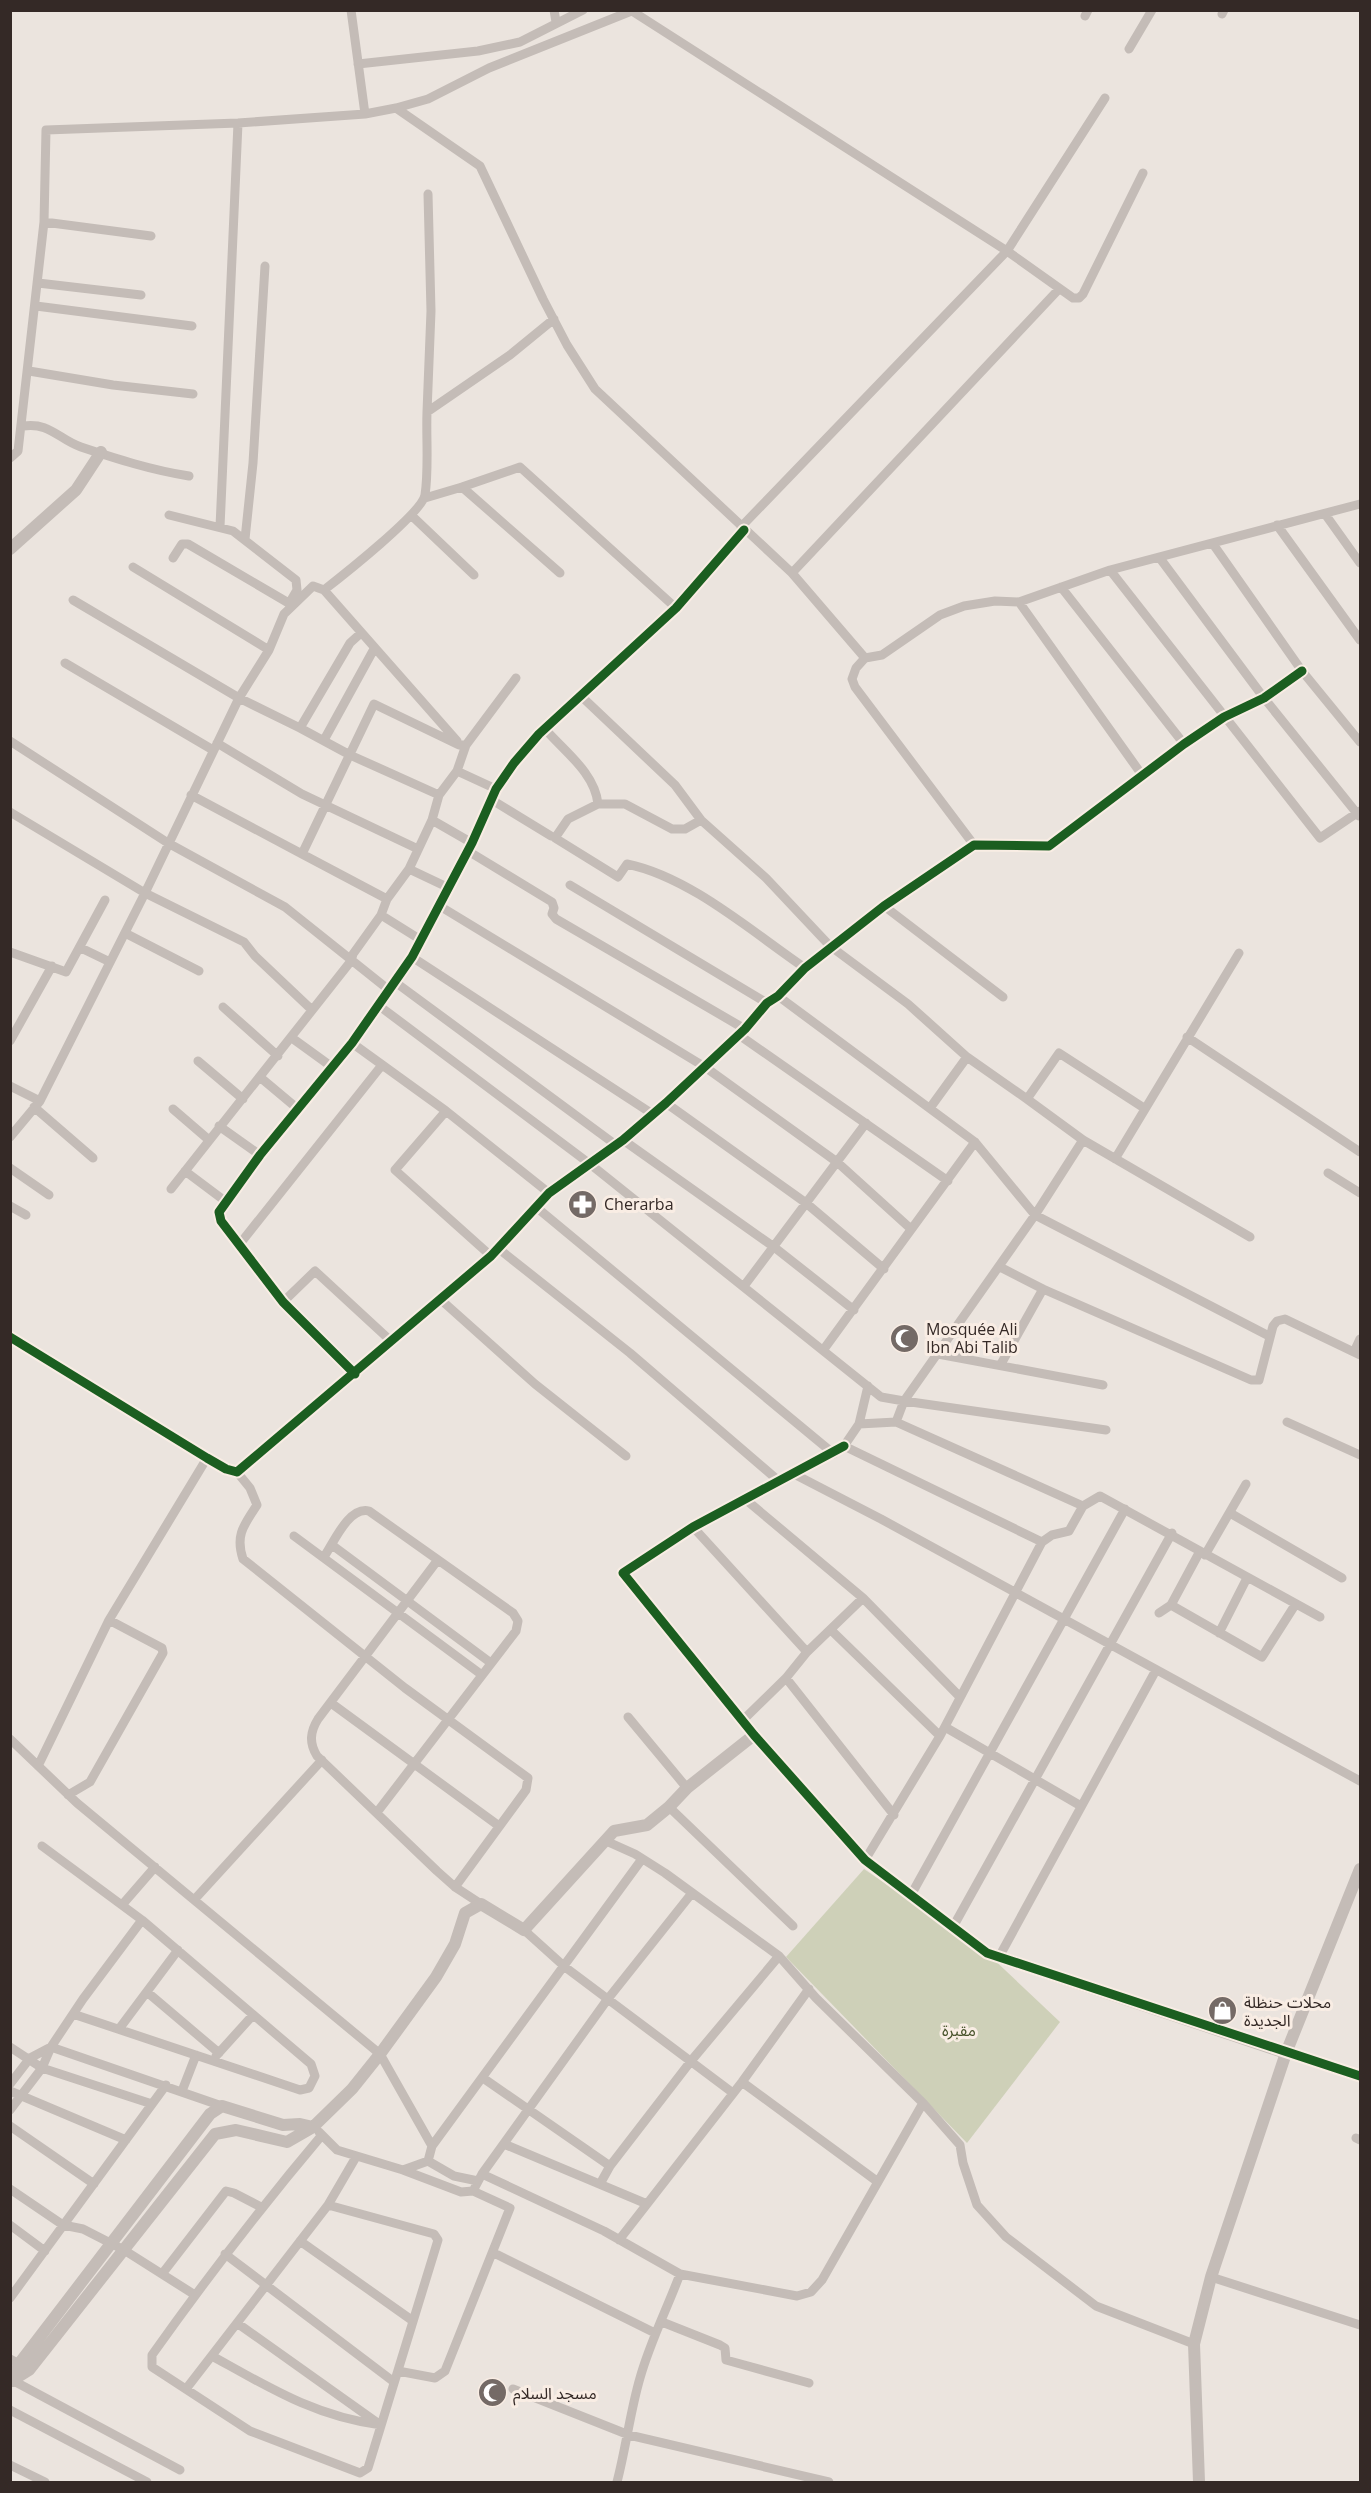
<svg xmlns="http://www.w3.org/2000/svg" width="1371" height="2493" font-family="'Open Sans','Noto Sans Arabic',sans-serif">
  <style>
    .green { fill: #ced0b8 }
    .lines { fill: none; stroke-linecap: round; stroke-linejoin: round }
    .minor { stroke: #c4bcb7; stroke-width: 9 }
    .tertiary { stroke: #c4bcb7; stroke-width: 12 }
    .cycleway-casing { stroke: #f9ede4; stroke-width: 13 }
    .cycleway { stroke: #1b5e20; stroke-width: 9 }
    .labels { text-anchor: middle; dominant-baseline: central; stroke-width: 6; stroke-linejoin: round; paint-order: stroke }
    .poi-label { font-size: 16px; fill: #342926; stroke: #f9ede4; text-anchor: start }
    .park-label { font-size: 16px; fill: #47522a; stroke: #f9ede4 }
  </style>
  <rect width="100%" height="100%" fill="#ebe4de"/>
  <path class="green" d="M864,1869L987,1953L1060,2022L967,2143L786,1957Z"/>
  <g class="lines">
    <path class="minor" d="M351,10L365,114
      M554,10L556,22
      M632,11L1007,251L1073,298H1079L1083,294L1143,173
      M1222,14L1224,10
      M1085,16L1088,10
      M1129,49L1152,10
      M358,64L478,51L520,42L583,10
      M396,108L480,166L543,299L567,345L595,389L792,573L865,658
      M44,222L151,236
      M38,283L141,295
      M36,306L192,326
      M29,371L113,385L193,394
      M427,412L431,311L428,194
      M23,426C50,422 58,439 81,447C117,459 151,470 189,476
      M10,458L18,451L44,222L46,130L238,123L365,114L396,108L428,99L489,68L634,10
      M462,487L520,467L676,608
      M425,498L462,487L560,573
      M1325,514L1360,563
      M169,515L233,531L296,580L297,590L290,602
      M411,515L474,575
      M1277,525L1360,640
      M220,527L238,123
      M741,527L1007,251L1105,98
      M245,539L253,463L265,266
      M1213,544L1302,671L1360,742
      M1159,557L1264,698L1359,816
      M173,558L182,544H188L292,605
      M133,567L269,650
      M1110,570L1320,838L1360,811
      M792,573L1059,289
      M1061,587L1184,744
      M324,590L457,741
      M73,600L239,698L300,728
      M1019,602L1142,775
      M361,633L350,643L300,728L350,755L439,795
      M65,663L213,750
      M581,696L675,785L701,820
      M545,729C565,752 595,773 598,804
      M324,740L374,649
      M10,741L168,843L285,907L389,990
      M217,743L302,794L418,849
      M457,771L496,789
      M191,795L302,854
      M492,800L551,836
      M10,812L145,893L244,942L255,956L312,1010
      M432,820L472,843
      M974,845L855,687L852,679L856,668L865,658L882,655L940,615L964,606L995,601L1019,602L1110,570L1360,504
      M468,851L552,902L554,908L552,914L556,919L745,1029
      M409,869L447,887
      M570,885L767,1003
      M387,899L302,854L374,704L459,745H466
      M438,905L705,1067L837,1162L911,1229
      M884,906L1003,997
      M381,915L421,940
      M125,933L199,971
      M81,948L110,962
      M10,952L66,972L105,900
      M412,957L651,1113
      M805,968C752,932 690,877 627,864L618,877L555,838L568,819L598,804H625L672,829H685L701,820L766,878L830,946L908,1004L967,1057L1027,1099
      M395,982L616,1145
      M778,996L975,1142L1035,1215L1269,1336
      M378,1005L590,1164L881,1397L904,1401L1035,1215L1083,1140
      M223,1007L278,1056
      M739,1035L948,1181
      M1187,1037L1360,1152
      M292,1038L332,1067
      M10,1041L52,966
      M352,1043L446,1111L549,1193
      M198,1061L243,1099
      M261,1078L298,1109
      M10,1086L40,1101
      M666,1103L806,1203L884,1269
      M34,1107L93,1158
      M930,1108L967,1057
      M1144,1108L1059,1053L1027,1099L1083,1140L1250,1237
      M173,1109L209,1140
      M446,1111L395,1170L491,1256
      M219,1126L260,1155
      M10,1137L40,1101L145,893L239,698L269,650L284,614L313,586L324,590C342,576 422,513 425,495C429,469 426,438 427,412L510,355L554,319
      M623,1140L774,1247L854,1310
      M1115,1159L1239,953
      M10,1168L49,1195
      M185,1171L225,1201
      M1328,1173L1360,1193
      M171,1189L351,961L353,954L381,915L387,899L409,869L432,820L439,795L457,771L466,745L516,678
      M10,1206L26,1215
      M536,1207L834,1454
      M239,1245L382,1065
      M499,1249L630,1353L780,1482
      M1000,1267L1043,1289L1251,1380H1259L1273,1326L1277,1321L1285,1319L1360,1355
      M744,1286L866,1123
      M440,1299L535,1384L626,1456
      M283,1302L315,1271L392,1342
      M10,1337L207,1458L226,1469L237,1472L491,1256L549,1193L623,1140L666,1103L745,1029L767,1003L778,996L805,968L884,906L974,845L1049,846L1184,744L1224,717L1264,698L1302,671
      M824,1349L975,1142
      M1354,1352L1360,1339
      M938,1354L1103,1385
      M1001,1364L1043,1289
      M355,1374L283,1302L221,1221L219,1212L260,1155L352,1043L412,957L472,843L496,789L514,763L539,734L676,608L744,530
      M896,1422L904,1401L1106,1430
      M1287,1422L1360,1455
      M859,1424L896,1422L1083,1506
      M237,1472L250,1488L257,1505C244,1525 235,1535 243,1559L405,1688L528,1778L526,1790L455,1887
      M794,1474L881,1519L1360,1781
      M745,1499L863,1598L960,1697
      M1230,1513L1342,1578
      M693,1527L807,1652
      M294,1536L482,1675
      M1042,1542L1052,1535L1069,1531L1083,1506L1100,1496L1320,1617
      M332,1545L491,1663
      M1205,1555L1246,1484
      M324,1557C334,1542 349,1506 369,1511L513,1613L518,1621L516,1631L378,1811
      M437,1561L318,1719C310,1732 309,1743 317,1756L437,1871L455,1887L481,1904
      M1171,1605L1262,1657L1295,1605
      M1159,1613L1171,1605L1199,1553
      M832,1631L940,1736
      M1219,1633L1247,1578
      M786,1678L894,1815
      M331,1703L499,1826
      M628,1717L687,1788
      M742,1721L786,1678L807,1652L863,1598
      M945,1727L1081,1806
      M754,1735L623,1573L693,1527L844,1446
      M10,1739L77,1803L380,2054L432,2146L428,2161L454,2176L478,2181
      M38,1766L109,1620L207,1458
      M68,1795L90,1782L163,1653L162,1648L109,1620
      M669,1807L793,1926
      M42,1846L142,1920L311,2064L315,2076L309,2088L300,2090L73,2014
      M865,1860L940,1736L1042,1542L844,1446L859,1424L868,1386
      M911,1895L1125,1509
      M194,1900L322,1760
      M122,1905L155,1867
      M953,1927L1172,1533
      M524,1930L565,1967L733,2093
      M999,1957L1156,1670
      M147,1992L219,2053
      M119,2029L178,1950
      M10,2047L42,2068L152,2104
      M1286,2053L1360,2076
      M216,2056L253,2015
      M483,2078L610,2166
      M742,2082L878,2182
      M10,2084L30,2058L51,2047L222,2106
      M10,2091L126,2140
      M182,2091L196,2055
      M923,2103L960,2145L963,2163L977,2205L1006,2237L1096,2306L1194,2344
      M10,2110L42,2068L51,2047L83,1999L142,1920
      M10,2126L94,2184
      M319,2132L337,2150L403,2170L428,2161
      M322,2135C262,2206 206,2279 152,2355V2367L250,2431L360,2473L368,2468L438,2240L434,2234L328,2205
      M1356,2138L1360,2140
      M504,2144L647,2204
      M432,2146L642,1859
      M482,2174L604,2231L680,2274L797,2296L811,2292L822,2280L923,2103L816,1998L779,1956L665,1873L635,1854L606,1841
      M600,2184L610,2166L691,2061L779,1956
      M10,2189L63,2225L83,2229L124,2250L195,2295
      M473,2191L482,2174L607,2000L692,1893
      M10,2225L45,2251
      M619,2240L742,2082L809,1989
      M300,2241L413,2321
      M494,2253L655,2333
      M225,2254L394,2382
      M162,2274L226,2191L234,2193L261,2207
      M1211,2277L1360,2325
      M10,2298L166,2085
      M662,2322L720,2345L725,2348L726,2360L809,2383
      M237,2323L379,2424
      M212,2356C268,2387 316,2417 381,2425
      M10,2359L25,2367
      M398,2371L435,2378L445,2371L510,2208L473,2191L461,2192L403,2170
      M10,2379L180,2470
      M186,2389L328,2205L356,2157
      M513,2389L629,2435L829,2482
      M10,2410L147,2482
      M10,2465L45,2482
      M617,2482C626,2448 630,2412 640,2378C650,2342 667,2309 680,2274"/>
    <path class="tertiary" d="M10,549L76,490L101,452
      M13,2380L29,2370L215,2134L236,2130L287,2142L313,2127L352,2089L380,2054L436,1977L455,1944L465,1913L481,1904L524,1930L614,1831L647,1825L669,1807L687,1788L754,1735L865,1860L987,1953L1286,2053
      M13,2381L19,2364L210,2114L222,2106L283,2125L300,2124L313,2127
      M1199,2482L1194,2344L1211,2277L1286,2053L1360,1869"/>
    <defs>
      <path id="cycleway" d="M10,1337L207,1458L226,1469L237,1472L491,1256L549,1193L623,1140L666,1103L745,1029L767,1003L778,996L805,968L884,906L974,845L1049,846L1184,744L1224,717L1264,698L1302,671
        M355,1374L283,1302L221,1221L219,1212L260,1155L352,1043L412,957L472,843L496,789L514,763L539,734L676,608L744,530
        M844,1446L693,1527L623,1573L754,1735L865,1860L987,1953L1360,2076"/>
    </defs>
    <use href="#cycleway" class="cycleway-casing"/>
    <use href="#cycleway" class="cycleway"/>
  </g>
  <defs>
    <symbol id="pharmacy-disc" viewBox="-11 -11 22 22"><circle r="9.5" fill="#746a66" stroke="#f9ede4"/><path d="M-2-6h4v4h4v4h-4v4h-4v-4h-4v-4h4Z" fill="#fff"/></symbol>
    <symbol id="mosque-disc" viewBox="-11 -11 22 22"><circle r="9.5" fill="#746a66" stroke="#f9ede4"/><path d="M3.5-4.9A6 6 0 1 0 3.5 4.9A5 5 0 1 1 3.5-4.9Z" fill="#fff"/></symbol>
    <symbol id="shop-disc" viewBox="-11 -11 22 22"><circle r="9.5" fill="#746a66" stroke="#f9ede4"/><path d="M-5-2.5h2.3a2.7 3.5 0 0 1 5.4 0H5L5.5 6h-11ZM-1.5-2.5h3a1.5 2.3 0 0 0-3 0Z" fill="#fff"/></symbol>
  </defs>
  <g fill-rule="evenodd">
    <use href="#pharmacy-disc" x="566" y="1188" width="33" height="33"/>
    <use href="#mosque-disc" x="888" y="1322" width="33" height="33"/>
    <use href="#shop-disc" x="1206" y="1994" width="33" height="33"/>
    <use href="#mosque-disc" x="476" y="2376" width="33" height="33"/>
  </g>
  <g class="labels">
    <g class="poi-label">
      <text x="604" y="1204">Cherarba</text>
      <text x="926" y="1329">Mosquée Ali<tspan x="926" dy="18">Ibn Abi Talib</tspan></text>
      <text x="1244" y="2002">محلات حنظلة<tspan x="1244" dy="18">الجديدة</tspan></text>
      <text x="513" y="2393">مسجد السلام</text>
    </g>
    <g class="park-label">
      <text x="959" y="2030">مقبرة</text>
    </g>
  </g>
  <rect width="1371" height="2493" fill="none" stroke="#342926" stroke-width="24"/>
</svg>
